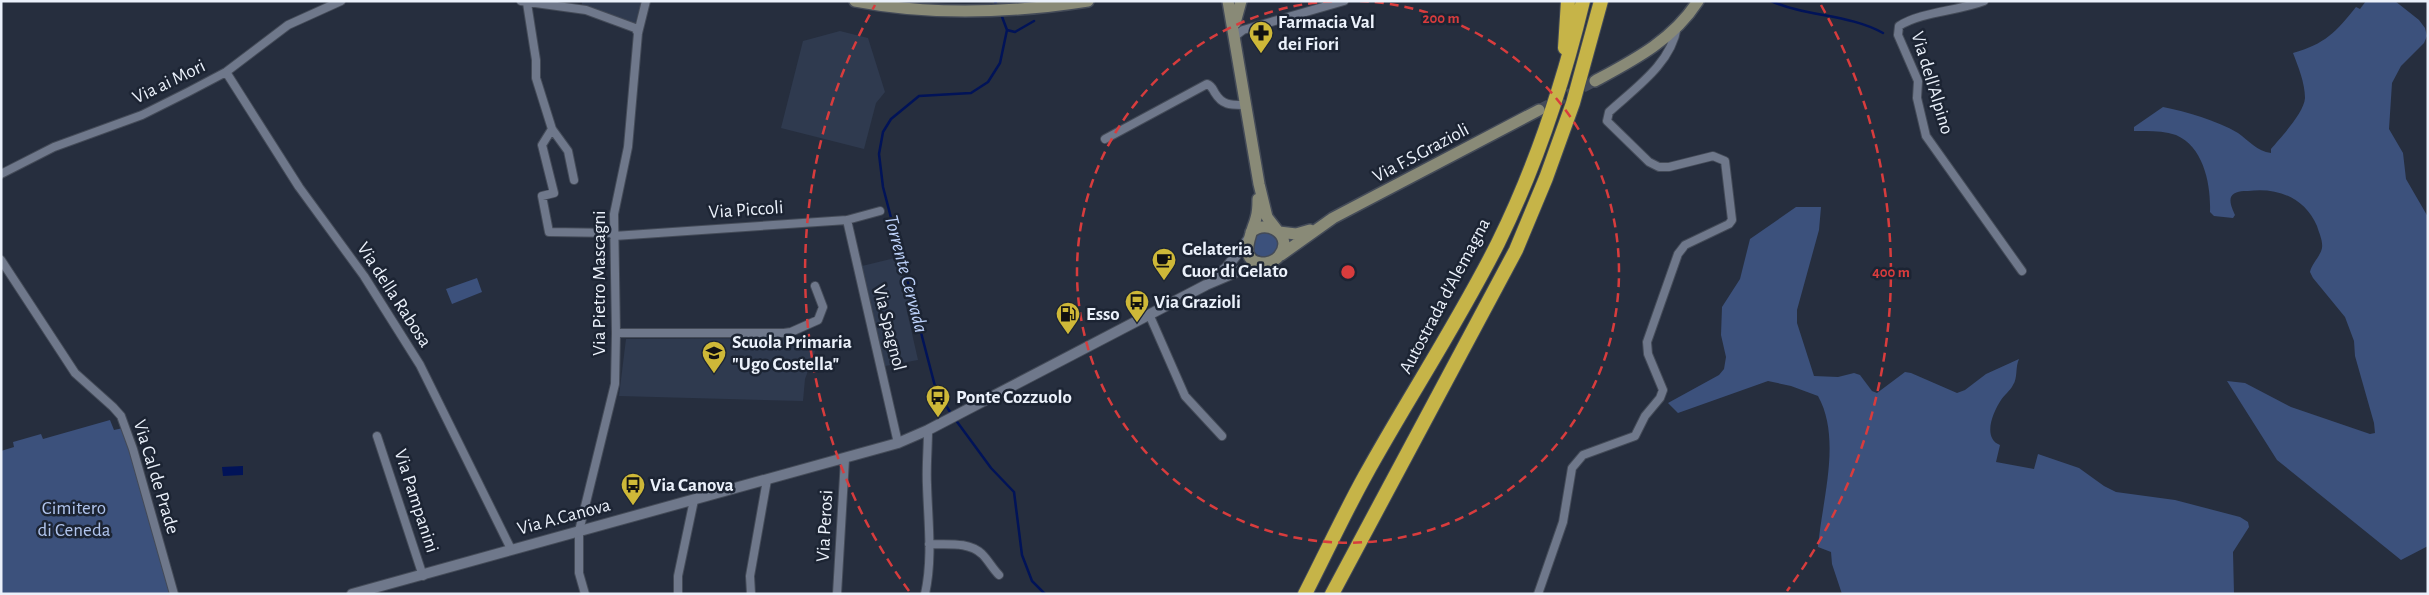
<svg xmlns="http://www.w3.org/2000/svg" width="2429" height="595" font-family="'Alegreya Sans',sans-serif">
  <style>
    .built { fill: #2f3a4f }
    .green { fill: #3c517c }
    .water { fill: #011358 }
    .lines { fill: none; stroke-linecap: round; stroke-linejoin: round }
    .stream { stroke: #011358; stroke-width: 2.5 }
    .secondary-tunnel { stroke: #444b5a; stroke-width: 11; stroke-dasharray: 11 5.5; stroke-linecap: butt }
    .minor-casing { stroke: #444b58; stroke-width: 10 }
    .tertiary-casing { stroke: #444b58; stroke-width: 12 }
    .secondary-casing { stroke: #444b58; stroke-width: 14 }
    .motorway-casing { stroke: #444b58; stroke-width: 16 }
    .minor { stroke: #6f788b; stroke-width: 8 }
    .tertiary { stroke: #6f788b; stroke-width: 10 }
    .secondary { stroke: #898a77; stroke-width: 11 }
    .motorway { stroke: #c6b448; stroke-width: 14 }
    .ring { fill: none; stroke: #d83c3d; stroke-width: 2.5; stroke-dasharray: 9 6 }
    .labels { text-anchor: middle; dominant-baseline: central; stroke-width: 5; stroke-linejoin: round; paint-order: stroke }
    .poi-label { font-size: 19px; font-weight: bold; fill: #ebf1fb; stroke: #1c2433; text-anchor: start }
    .street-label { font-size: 19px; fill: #ebf1fb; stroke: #1c2433 }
    .park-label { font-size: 19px; fill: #b1c5ee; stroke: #1c2433 }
    .water-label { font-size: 20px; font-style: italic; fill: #bed3fc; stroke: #1c2433 }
    .centre { fill: #d83c3d; stroke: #1c2433; stroke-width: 2.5 }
    .ring-label { font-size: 15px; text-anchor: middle; font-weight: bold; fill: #d83c3d; stroke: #1c2433; stroke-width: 5; stroke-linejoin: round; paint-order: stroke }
  </style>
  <rect width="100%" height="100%" fill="#262e3e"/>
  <path class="built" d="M582,1H642L635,24L582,7Z
    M840,31L868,38L885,92L876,103L864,149L781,128L803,41Z
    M899,257L911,305L906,307L918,360L885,366L862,266Z
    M820,338L805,379L803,401L619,396L626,339Z"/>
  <path class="green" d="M2366,1H2395L2419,20L2425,28L2427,36L2424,43L2401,66L2392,83L2389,129L2403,153L2406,179L2428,217V546L2401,560L2277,460L2227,381L2245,383L2291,407L2370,434L2375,433L2374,423L2355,356L2354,341L2345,317L2313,278L2310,272C2312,263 2320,257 2322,248C2323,240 2319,233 2317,226C2305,198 2278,187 2248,191C2243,191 2234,191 2231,197C2229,203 2233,210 2235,215L2233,218L2214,216L2210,212C2211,185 2204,147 2176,135C2162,130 2148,131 2134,131V127L2163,107C2187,112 2216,120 2238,133C2249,141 2257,151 2271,153V149C2281,137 2304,113 2305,98C2305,83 2298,66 2293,53C2325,44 2336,32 2356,7L2360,9Z
    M1796,207H1821L1819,230L1797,310V323L1814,376L1838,377L1854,373L1860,375L1872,391L1877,393L1905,372L1911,373L1957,393L1965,390L1986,374L2019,359C2015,367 2018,378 2013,385C2010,391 2004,395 2001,400C1993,412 1982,438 2000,445L1996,462L2034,469L2038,454L2079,468L2104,486L2116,492L2175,500L2240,517L2248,522L2249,527L2233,552L2234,594H1842L1832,564L1831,552L1818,547C1822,500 1842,439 1818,396L1791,386L1768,381L1678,413L1668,403L1719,375L1724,369L1726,357L1721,335L1722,307L1740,279L1750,239Z
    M1252 244a13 13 0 1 1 26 0a13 13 0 1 1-26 0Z
    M477,278L482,292L452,304L446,289Z
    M110,420L114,430L123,428L171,594H1V451L14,447L13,442L41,434L43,439Z"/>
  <path class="water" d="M243,466V475L223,476L222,467Z"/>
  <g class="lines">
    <path class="stream" d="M995,1L997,7
      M1771,1C1807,17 1849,14 1883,33
      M1007,30L1015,32L1034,21
      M952,415L936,390L883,187L879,154L883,132L891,119L919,96L971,93L988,82L1000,63L1007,30L1001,14
      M955,419L991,468L1014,492L1022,555L1032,581L1045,594"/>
    <path class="secondary-tunnel" d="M1539,110L1595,81"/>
    <defs>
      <path id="minor" d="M521,1L586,10L635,28L638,33
        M1984,1C1958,11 1920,12 1899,26L1898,35L1918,81L1917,98L1926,136L2022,271
        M527,3L536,60V78L552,129L568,151L574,180
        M1234,37L1243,30L1344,1
        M226,72L299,187L364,276L420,365L511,549
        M552,129L542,145L554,193L542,196L549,232L613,233
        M1105,139L1207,84C1212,86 1212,88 1215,93C1223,106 1231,105 1246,105
        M1,174L54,147L142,115L188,92L226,72L288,25L341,1
        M847,220L898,443
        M614,236L847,220L880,211
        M1,260L75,373L113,407L121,416L133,449L174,594
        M1149,314L1185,396L1222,436
        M616,333H784L791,332L818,320L823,307L815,286
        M377,436L423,576
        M929,544C946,545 968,541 982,554C989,561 992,568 999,575
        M585,594L579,573V531L615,384L616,333L614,214L628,147L638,33L646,1
        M678,594V576L694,500
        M751,594L750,576L767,480
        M837,594L845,459
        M925,594C933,558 928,521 927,485C926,467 928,448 928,430
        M1538,594L1563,522L1572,468L1583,455L1635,436L1645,416L1660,398L1663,390L1648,354L1647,342L1678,254L1685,245L1729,224L1732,220L1725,161L1713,156L1669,167H1659L1649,162L1607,121L1609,112C1635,88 1671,64 1677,27"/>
      <path id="tertiary" d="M1214,278L1227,267L1247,241
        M352,594L898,443L928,430L1206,285L1253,265L1264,263"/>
      <path id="secondary" d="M855,1C932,16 1011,13 1088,1
        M1228,1L1259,184L1267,217L1277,230
        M1235,23L1241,1
        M1595,81C1634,60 1673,40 1698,1
        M1251,232C1268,217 1295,237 1279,256C1276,260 1271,262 1266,263C1234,264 1253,231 1256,218C1258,212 1258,205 1258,199
        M1279,232L1296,234L1310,230
        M1281,255L1333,218L1539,110"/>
      <path id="motorway" d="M1565,48L1568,1
        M1305,594C1325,555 1344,514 1365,476C1408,398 1458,323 1498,243C1536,166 1563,84 1583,1
        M1332,594L1516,250L1546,178L1573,103L1601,1"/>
    </defs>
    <use href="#minor" class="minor-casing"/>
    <use href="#tertiary" class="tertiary-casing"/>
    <use href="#secondary" class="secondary-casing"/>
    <use href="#motorway" class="motorway-casing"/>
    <use href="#minor" class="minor"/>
    <use href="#tertiary" class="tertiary"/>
    <use href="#secondary" class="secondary"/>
    <use href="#motorway" class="motorway"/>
  </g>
  <g class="ring">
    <path d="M1360 1A271 271 0 1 1 1336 1"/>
    <path d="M909 591A543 543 0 0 1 875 5M1821 5A543 543 0 0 1 1787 591"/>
  </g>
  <defs>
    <symbol id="pharmacy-pin" viewBox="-11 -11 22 30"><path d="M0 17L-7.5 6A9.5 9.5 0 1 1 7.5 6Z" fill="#ceb838" stroke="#1c2433"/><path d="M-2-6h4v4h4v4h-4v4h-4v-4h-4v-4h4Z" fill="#111"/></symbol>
    <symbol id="cafe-pin" viewBox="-11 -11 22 30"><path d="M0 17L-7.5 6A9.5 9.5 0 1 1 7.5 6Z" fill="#ceb838" stroke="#1c2433"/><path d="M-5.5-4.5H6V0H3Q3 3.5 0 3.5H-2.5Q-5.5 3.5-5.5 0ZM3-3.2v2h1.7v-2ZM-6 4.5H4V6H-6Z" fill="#111"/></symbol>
    <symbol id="bus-pin" viewBox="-11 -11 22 30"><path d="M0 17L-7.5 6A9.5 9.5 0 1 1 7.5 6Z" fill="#ceb838" stroke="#1c2433"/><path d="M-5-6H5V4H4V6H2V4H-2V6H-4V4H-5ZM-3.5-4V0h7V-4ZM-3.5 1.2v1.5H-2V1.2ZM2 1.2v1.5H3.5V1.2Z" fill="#111"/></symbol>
    <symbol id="fuel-pin" viewBox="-11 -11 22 30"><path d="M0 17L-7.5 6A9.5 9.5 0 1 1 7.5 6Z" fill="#ceb838" stroke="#1c2433"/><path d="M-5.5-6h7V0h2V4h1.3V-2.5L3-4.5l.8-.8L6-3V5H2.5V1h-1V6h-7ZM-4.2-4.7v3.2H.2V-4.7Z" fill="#111"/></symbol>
    <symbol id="school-pin" viewBox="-11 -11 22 30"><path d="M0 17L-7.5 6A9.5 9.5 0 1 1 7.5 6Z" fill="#ceb838" stroke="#1c2433"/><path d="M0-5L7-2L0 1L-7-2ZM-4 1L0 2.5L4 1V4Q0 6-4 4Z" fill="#111"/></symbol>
  </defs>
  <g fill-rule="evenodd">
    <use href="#pharmacy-pin" x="1247" y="19" width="28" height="38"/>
    <use href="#cafe-pin" x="1150" y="246" width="28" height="38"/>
    <use href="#bus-pin" x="1123" y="288" width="28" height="38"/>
    <use href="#fuel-pin" x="1054" y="300" width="28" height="38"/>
    <use href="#school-pin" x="700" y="339" width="28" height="38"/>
    <use href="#bus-pin" x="924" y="383" width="28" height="38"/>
    <use href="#bus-pin" x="619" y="471" width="28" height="38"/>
  </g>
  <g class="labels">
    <g class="poi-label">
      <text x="1278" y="22">Farmacia Val<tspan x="1278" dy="22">dei Fiori</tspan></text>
      <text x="1182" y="249">Gelateria<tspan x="1182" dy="22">Cuor di Gelato</tspan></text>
      <text x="1154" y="302">Via Grazioli</text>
      <text x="1086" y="314">Esso</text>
      <text x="732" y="342">Scuola Primaria<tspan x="732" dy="22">"Ugo Costella"</tspan></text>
      <text x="956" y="397">Ponte Cozzuolo</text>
      <text x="650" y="485">Via Canova</text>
    </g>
    <g class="street-label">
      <text transform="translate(169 82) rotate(-26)">Via ai Mori</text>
      <text transform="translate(1932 83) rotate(73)">Via dell'Alpino</text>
      <text transform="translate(1421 153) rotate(-28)">Via F.S.Grazioli</text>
      <text transform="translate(746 210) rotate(-4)">Via Piccoli</text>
      <text transform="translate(599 283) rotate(-90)">Via Pietro Mascagni</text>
      <text transform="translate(394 295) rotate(57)">Via della Rabosa</text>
      <text transform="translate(1445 296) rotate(-62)">Autostrada d'Alemagna</text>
      <text transform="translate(889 328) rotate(76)">Via Spagnol</text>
      <text transform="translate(156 477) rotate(73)">Via Cal de Prade</text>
      <text transform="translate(416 501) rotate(72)">Via Pampanini</text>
      <text transform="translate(564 517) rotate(-15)">Via A.Canova</text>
      <text transform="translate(825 526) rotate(-87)">Via Perosi</text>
    </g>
    <g class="park-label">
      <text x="74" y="508">Cimitero<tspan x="74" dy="22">di Ceneda</tspan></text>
    </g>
    <g class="water-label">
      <text transform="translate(906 274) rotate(75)">Torrente Cervada</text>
    </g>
  </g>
  <circle cx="1348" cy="272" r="8" class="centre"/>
  <g class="ring-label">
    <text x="1441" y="23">200 m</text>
    <text x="1891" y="277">400 m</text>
  </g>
  <rect width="2429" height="595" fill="none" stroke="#ebf1fb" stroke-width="5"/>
</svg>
